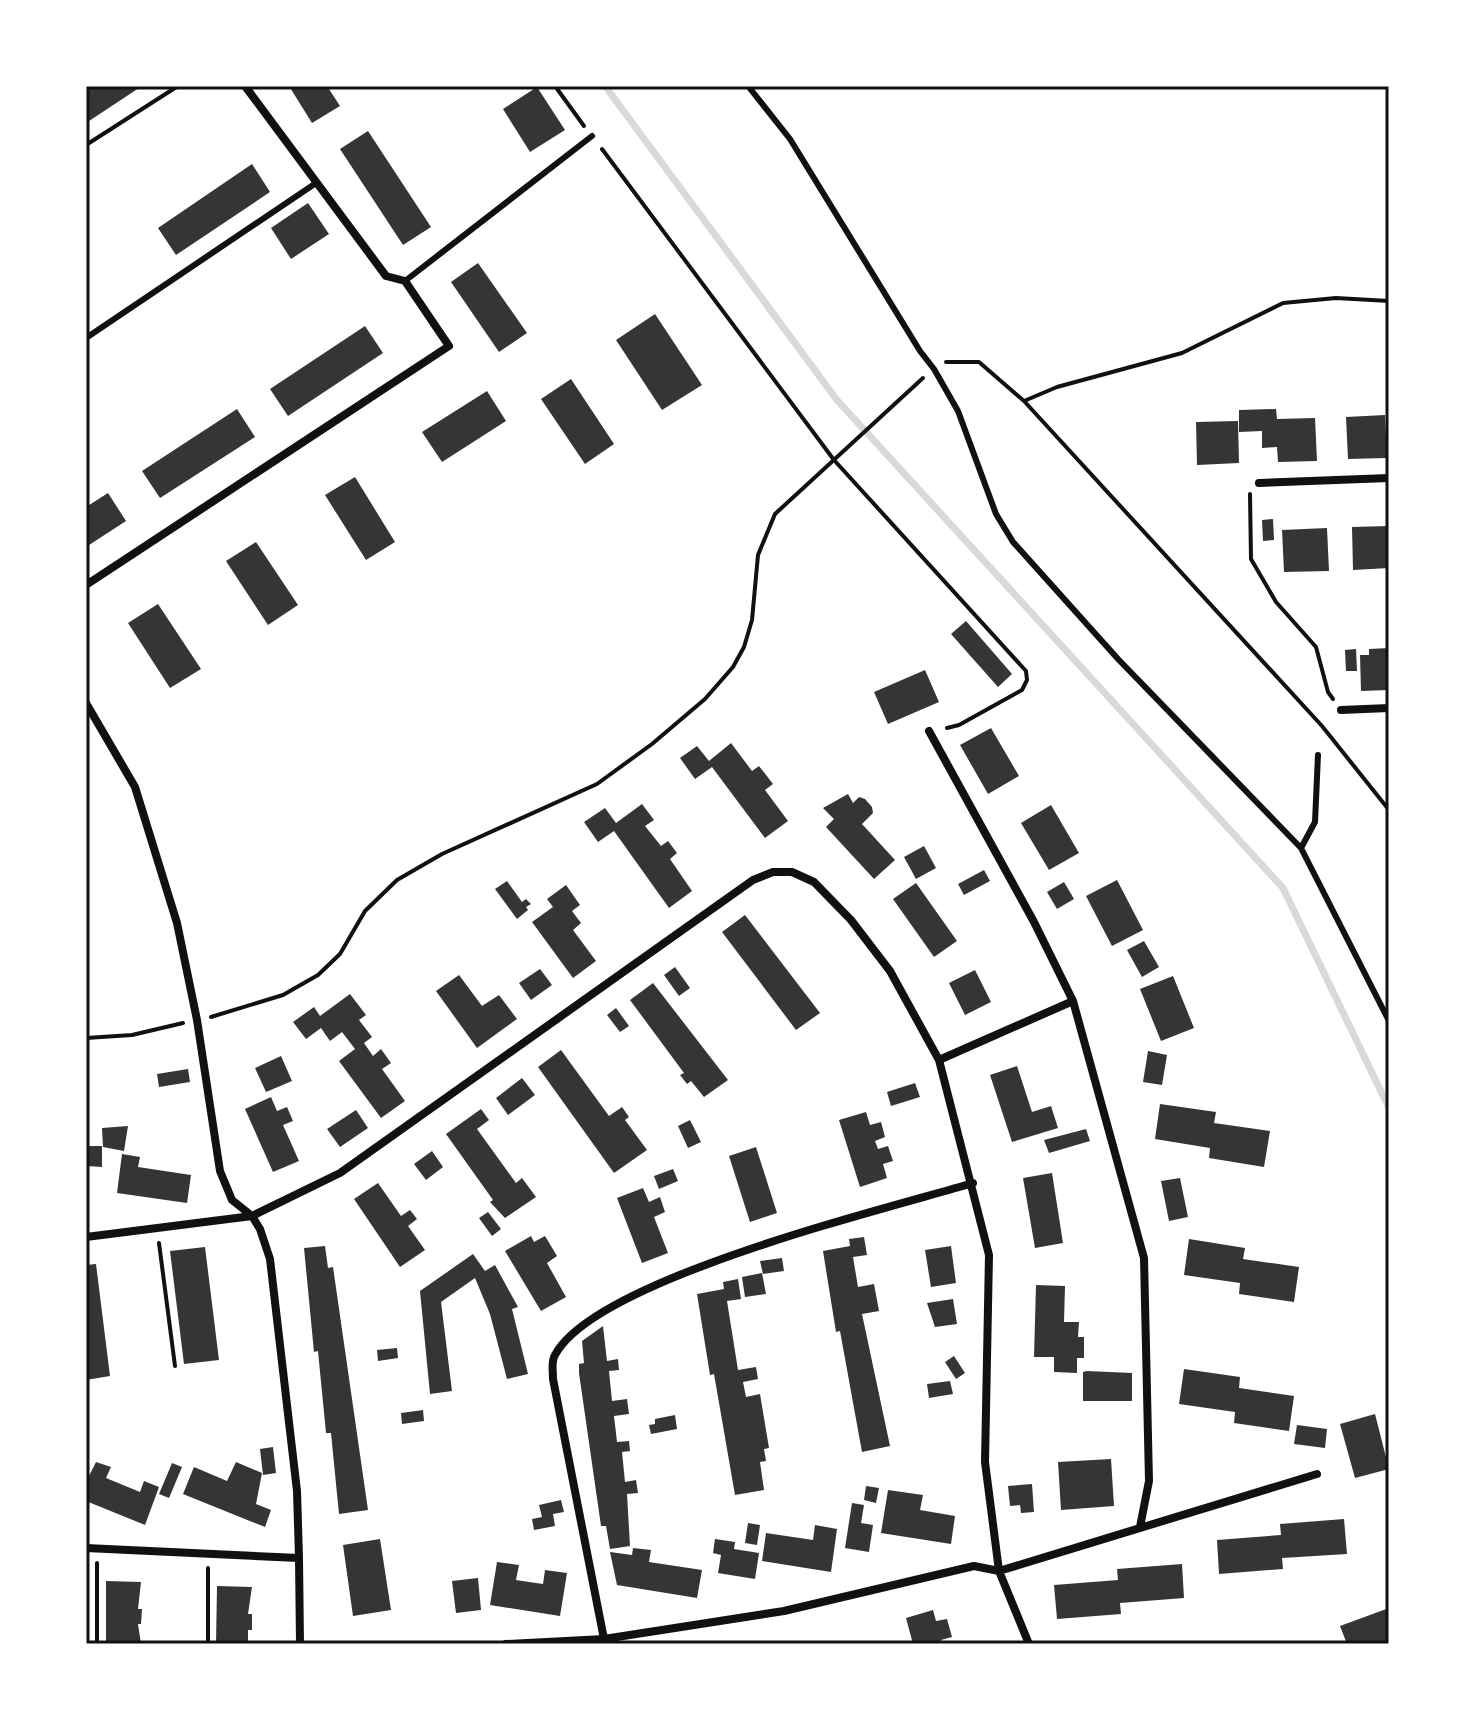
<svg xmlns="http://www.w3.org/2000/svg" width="1475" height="1730" font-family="'Public Sans',sans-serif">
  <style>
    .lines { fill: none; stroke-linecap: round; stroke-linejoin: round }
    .stream { stroke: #d9d9d9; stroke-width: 7 }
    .building { fill: #353535 }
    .path { stroke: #111; stroke-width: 4 }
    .service { stroke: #111; stroke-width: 6 }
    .minor { stroke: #111; stroke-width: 8 }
    .neatline { fill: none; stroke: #111; stroke-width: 3 }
  </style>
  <rect width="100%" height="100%" fill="#fff"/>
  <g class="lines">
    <path class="stream" d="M605,86L837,400L1283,888L1389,1108"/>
  </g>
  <path class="building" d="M86,86H142L86,123Z
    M289,86H327L340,106L312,123Z
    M537,87L565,130L530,152L503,109Z
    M368,131L431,227L403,245L340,149Z
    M252,164L270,192L176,255L158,228Z
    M308,203L329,234L291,259L271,228Z
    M478,263L527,333L499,352L451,282Z
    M655,314L702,385L662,410L616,340Z
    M365,326L383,353L288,416L270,389Z
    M571,379L614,444L585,464L541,399Z
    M487,391L506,421L442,462L422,432Z
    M237,409L255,437L160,498L142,471Z
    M1276,409L1277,419L1315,418L1317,461L1278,462L1277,447L1262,448V431L1239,432V410Z
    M1385,415L1387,458L1348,459L1346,417Z
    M1238,421L1239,463L1197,465L1196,422Z
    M355,477L395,542L366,560L325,495Z
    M108,493L126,521L86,547V507Z
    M1273,519L1274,540L1263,541L1262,520Z
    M1389,526V568L1353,570L1352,527Z
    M1327,528L1329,571L1284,572L1282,530Z
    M256,542L298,605L268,625L226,561Z
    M158,604L201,669L170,688L128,623Z
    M966,621L1012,674L998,687L951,634Z
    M1389,648V690L1361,691L1360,655H1369V649Z
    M1356,649L1357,671H1346L1345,650Z
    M925,670L939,702L888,724L874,692Z
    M991,728L1019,776L988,794L960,745Z
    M731,743L752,771L759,766L773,784L765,790L788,821L765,838L712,767L695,779L680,758L697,746L709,761Z
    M848,794L853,803L859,797L865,799L872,807L873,813L862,824L895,860L874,879L826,827L834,819L823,808Z
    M642,804L654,820L645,826L661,846L668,841L677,853L670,859L692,891L669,908L614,831L598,842L584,822L605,808L616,823Z
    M1051,805L1079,853L1049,870L1021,823Z
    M924,846L936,868L916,879L904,857Z
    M984,870L990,881L964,895L958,884Z
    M1117,880L1143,930L1112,946L1086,896Z
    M507,881L522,902L526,899L531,904L526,907L528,910L517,919L495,889Z
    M1064,882L1074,899L1057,909L1047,892Z
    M916,883L957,941L934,957L893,899Z
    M566,885L580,905L572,911L581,923L573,930L596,961L573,978L532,922L553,907L547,899Z
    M745,915L820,1013L796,1030L722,932Z
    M1144,941L1159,967L1142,977L1127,950Z
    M675,967L690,988L679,996L664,975Z
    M540,969L552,985L531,1000L519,983Z
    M975,970L991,1002L965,1015L949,983Z
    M459,975L482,1006L499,995L517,1019L477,1048L436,991Z
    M1173,976L1194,1028L1161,1041L1140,989Z
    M653,983L728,1080L704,1097L691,1081L687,1084L680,1075L684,1073L630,1000Z
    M350,994L366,1015L359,1020L372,1037L364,1043L373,1056L381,1049L391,1063L382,1069L405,1101L381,1118L339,1061L355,1049L342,1032L330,1041L321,1028L306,1039L293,1022L314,1007L320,1016Z
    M616,1008L629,1026L620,1032L607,1015Z
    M561,1050L609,1116L622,1107L629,1117L625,1120L647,1150L614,1173L538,1067Z
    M1148,1051L1167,1055L1162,1085L1143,1082Z
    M281,1056L292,1081L266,1092L255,1068Z
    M1017,1066L1032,1112L1051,1106L1058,1128L1012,1142L990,1075Z
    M188,1069L190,1082L159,1087L157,1074Z
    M522,1078L535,1095L508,1115L496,1098Z
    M915,1083L920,1097L891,1106L887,1092Z
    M271,1097L277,1111L287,1107L293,1121L283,1125L299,1161L273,1172L245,1109Z
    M1160,1104L1216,1112L1214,1123L1270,1131L1264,1167L1209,1158L1210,1148L1155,1139Z
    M481,1109L489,1120L477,1129L516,1183L522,1178L536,1197L505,1218L490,1202L493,1200L446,1134Z
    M356,1110L368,1128L340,1147L327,1129Z
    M866,1112L870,1125L881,1122L885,1137L875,1141L878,1149L888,1146L893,1161L883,1164L887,1178L860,1187L839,1120Z
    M690,1120L701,1142L688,1148L678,1126Z
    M128,1126L124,1151L103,1147L102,1128Z
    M1086,1129L1090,1141L1049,1153L1044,1140Z
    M86,1146H102V1167L86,1166Z
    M756,1147L777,1213L750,1222L729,1156Z
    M432,1151L443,1167L426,1180L414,1164Z
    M122,1154L140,1157L138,1167L191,1175L187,1203L117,1193Z
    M673,1169L678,1181L659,1189L654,1176Z
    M1052,1173L1063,1243L1035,1248L1023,1178Z
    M1180,1178L1188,1217L1169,1221L1161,1181Z
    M378,1183L401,1216L410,1210L417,1219L408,1226L425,1250L400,1267L354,1199Z
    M643,1188L649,1202L660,1197L665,1212L654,1217L668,1253L642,1263L617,1198Z
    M488,1212L501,1229L492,1236L479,1218Z
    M531,1236L534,1242L545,1236L557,1256L547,1263L566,1297L541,1311L505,1251Z
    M864,1237L867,1255L853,1257L858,1287L874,1284L879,1311L862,1314L890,1446L862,1452L840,1331L836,1332L823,1251L850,1246L849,1239Z
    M1189,1239L1245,1248L1243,1259L1299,1267L1294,1302L1239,1294L1240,1283L1184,1275Z
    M325,1246L328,1268L333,1267L368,1510L339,1514L331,1433H326L318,1351L314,1352L304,1248Z
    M951,1246L956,1283L931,1287L925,1250Z
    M205,1247L219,1360L184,1364L170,1251Z
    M473,1254L485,1271L495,1265L518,1307L512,1309L528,1374L507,1379L490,1314L475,1278L441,1302L452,1391L430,1394L420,1291Z
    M782,1258L784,1271L763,1274L760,1261Z
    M96,1264L110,1376L86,1380V1265Z
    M762,1273L766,1294L745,1297L742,1277Z
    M738,1279L741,1299L727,1301L738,1370L756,1367L758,1379L743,1382L746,1397L760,1394L769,1448L764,1449L766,1461L760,1462L764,1490L735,1495L714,1374L710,1375L697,1294L724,1289L723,1282Z
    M1036,1285L1065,1286L1064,1322H1079L1078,1337H1084V1358H1077V1373L1054,1372V1357H1034Z
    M953,1299L957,1324L935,1327L927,1303Z
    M603,1326L607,1361L618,1359L619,1370L609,1371L612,1401L627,1399L629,1414L614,1416L617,1442L629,1441L630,1451L622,1452L625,1482L636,1480L638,1493L627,1494L630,1546L610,1549L606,1526H601L579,1373V1364L584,1363L582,1341Z
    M397,1348L398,1358L378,1361L377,1350Z
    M954,1356L965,1373L956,1379L945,1362Z
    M1184,1369L1240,1377L1239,1388L1294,1396L1289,1431L1234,1423L1235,1412L1179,1404Z
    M1087,1371L1132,1373V1401H1083V1372Z
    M950,1381L953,1394L929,1398L927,1384Z
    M423,1410L424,1421L402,1424L401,1413Z
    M1375,1414L1389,1469L1355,1478L1340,1424Z
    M675,1415L677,1429L651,1434L649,1425L655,1424V1419Z
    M1297,1425L1327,1429L1325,1448L1294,1444Z
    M273,1447L276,1473L263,1475L260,1449Z
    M1111,1459L1114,1506L1061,1510L1058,1462Z
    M96,1462L111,1467L106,1478L140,1492L144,1481L159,1487L145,1525L86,1501V1482Z
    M236,1462L262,1473L256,1504L271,1510L265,1527L183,1494L194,1467L227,1481Z
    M172,1463L182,1467L169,1498L159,1494Z
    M1032,1484L1034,1512L1021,1513L1020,1505L1010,1506L1008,1486Z
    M866,1486L879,1488L876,1503L864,1500Z
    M888,1490L923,1495L920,1510L955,1516L951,1544L881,1533Z
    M561,1500L564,1512L553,1514L555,1526L534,1530L532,1519L542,1517L539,1505Z
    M852,1503L864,1505L861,1523L873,1525L869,1552L845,1548Z
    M1344,1519L1347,1554L1282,1558L1283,1569L1219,1574L1217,1540L1281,1535L1280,1524Z
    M748,1523L760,1525L757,1545L745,1543Z
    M815,1525L837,1529L831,1572L762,1561L766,1533L813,1540Z
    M380,1539L391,1610L353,1616L343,1545Z
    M715,1539L735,1542L734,1549L759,1553L755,1579L718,1573L721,1555L713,1553Z
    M633,1548L651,1550L649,1562L702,1570L697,1598L617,1585L610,1552L632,1555Z
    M497,1562L519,1565L516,1580L529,1582L543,1584L545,1570L567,1573L560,1616L490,1605Z
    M1182,1564L1184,1598L1120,1603L1121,1614L1057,1619L1054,1585L1118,1580L1117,1569Z
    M478,1578L481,1610L456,1613L452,1581Z
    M106,1581L141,1582L138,1609H142L141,1624H138L141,1644H106Z
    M217,1586L252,1587L248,1614H252V1630H248V1644H216Z
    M1389,1608V1644H1347L1340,1626Z
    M933,1610L936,1621L947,1619L952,1637L941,1640L942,1644H913L906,1618Z"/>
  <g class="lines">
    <path class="path" d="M555,86L584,126
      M86,145L178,86
      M602,149L834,460L1026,671L1027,680L1022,690L959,725L947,728
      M946,362H979L1024,401L1322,726L1389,810
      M1024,401L1057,387L1182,353L1283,303L1336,298L1389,301
      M1250,494L1251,559L1276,602L1316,647L1328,692L1333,699
      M211,1017L283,995L318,975L340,954L365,911L397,880L442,854L597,784L652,744L705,699L733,667L744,647L752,620L758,555L775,514L923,378
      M86,1038L132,1035L183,1023
      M159,1243L175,1366
      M97,1563V1644
      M208,1568V1644"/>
    <path class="service" d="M748,86L790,139L920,351L934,369L958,411L996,514L1013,542L1118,659L1301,848L1389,1021
      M405,281L592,136
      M86,338L316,183
      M1301,848L1315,822L1318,755"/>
    <path class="minor" d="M1259,483L1389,478
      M86,585L449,346L405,281L386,276L245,86
      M86,703L135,787L177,923L197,1020L220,1171L232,1200L252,1216L260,1229L270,1259L297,1491L299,1558
      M1341,710L1389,708
      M929,731L1034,922L1073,1001L1144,1258L1149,1481L1140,1527
      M939,1060L1073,1001
      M86,1237L252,1216L340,1173L753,880L773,872H792L814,882L851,920L890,971L939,1060L989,1255L985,1462L999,1571L1029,1644
      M86,1548L299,1558L300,1644
      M604,1639L553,1379C553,1371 551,1361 555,1355C595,1279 886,1209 973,1183
      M506,1644L604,1639L784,1611L974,1566L999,1571L1317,1474"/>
  </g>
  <rect width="1475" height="1730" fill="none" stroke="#ffffff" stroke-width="176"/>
  <rect x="88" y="88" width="1299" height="1554" class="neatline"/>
</svg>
